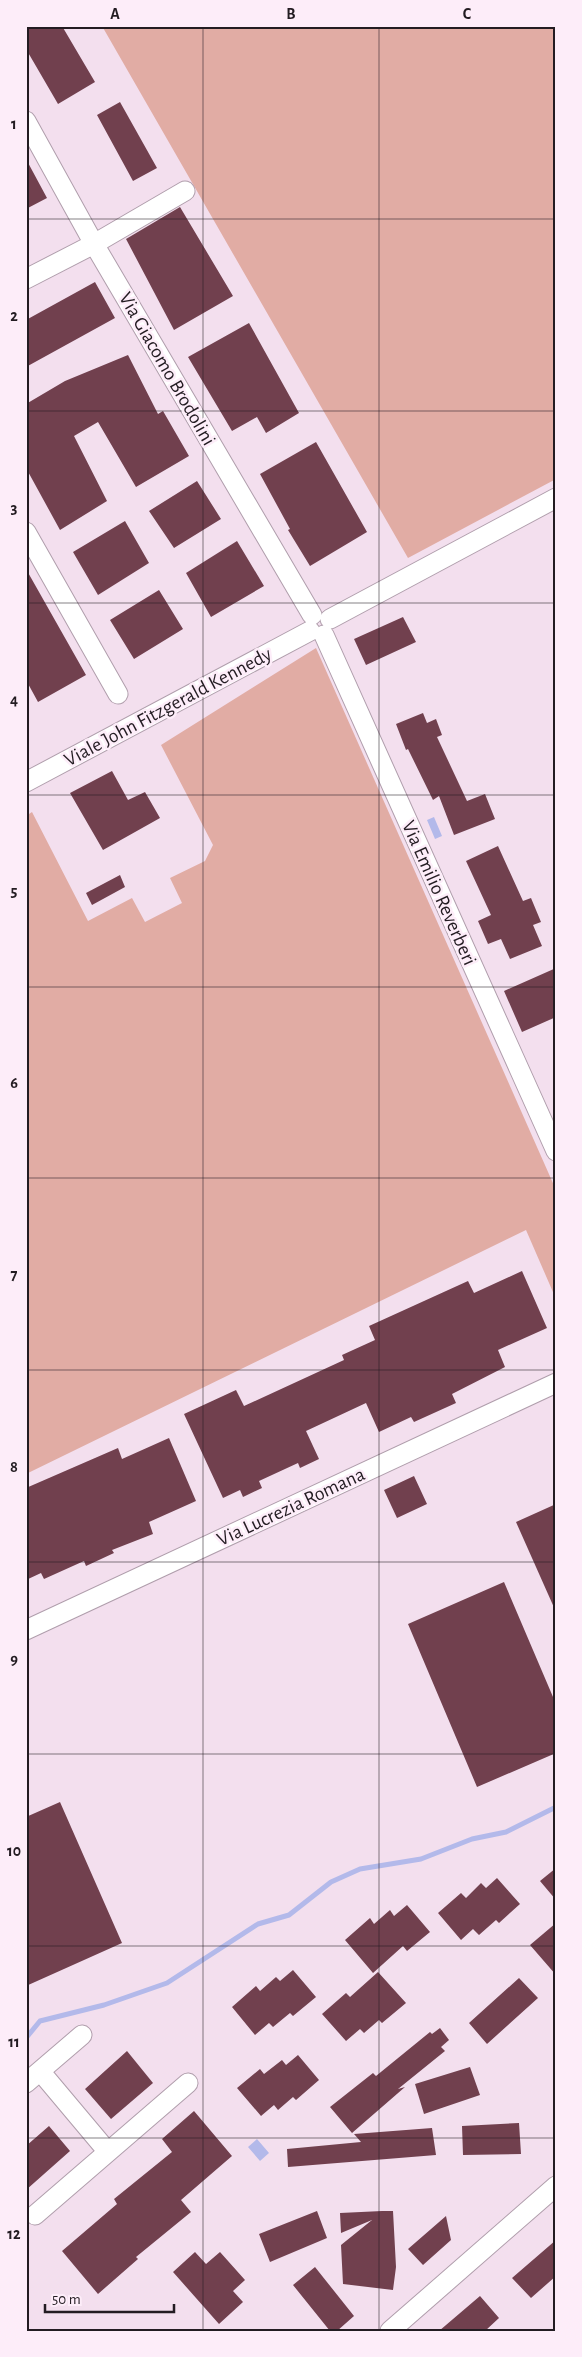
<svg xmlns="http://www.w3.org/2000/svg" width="582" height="2357" font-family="'Alegreya Sans',sans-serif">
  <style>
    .green { fill: #e1aca4 }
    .water { fill: #b3b9ea }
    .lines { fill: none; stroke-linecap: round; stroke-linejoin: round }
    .stream { stroke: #b3b9ea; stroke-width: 5 }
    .building { fill: #71404e }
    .minor-casing { stroke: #b09eac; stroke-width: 21 }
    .minor { stroke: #fff; stroke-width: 19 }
    .grid { fill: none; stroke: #231c22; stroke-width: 1; stroke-opacity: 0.55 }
    .labels { text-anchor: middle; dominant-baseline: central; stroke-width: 5; stroke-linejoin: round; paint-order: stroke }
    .street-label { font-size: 20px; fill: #231c22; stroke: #fdedf9 }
    .neatline { fill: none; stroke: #231c22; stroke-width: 2 }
    .grid-label { font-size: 16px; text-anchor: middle; font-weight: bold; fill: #231c22 }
  </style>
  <rect width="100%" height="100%" fill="#f3dfee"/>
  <path class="green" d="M102,26H556V479L408,558Z
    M316,648L556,1190V1299L526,1230L26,1474V816L32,812L88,921L132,898L145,922L182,903L170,878L205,861L213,845L161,745Z"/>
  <path class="water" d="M434,817L442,836L435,839L427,820Z
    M257,2139L269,2153L260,2161L248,2147Z"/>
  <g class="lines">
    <path class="stream" d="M26,2038L40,2021L104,2005L167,1983L258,1924L289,1915L331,1882L360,1869L421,1859L472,1839L506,1832L556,1807"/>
  </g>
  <path class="building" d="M26,26H62L95,82L58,104L26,49Z
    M120,102L157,168L133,181L97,115Z
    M26,159L47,198L26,209Z
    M180,207L233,296L174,330L126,239Z
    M95,282L115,318L26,367V320Z
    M249,323L299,413L266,433L257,417L232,431L188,357Z
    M128,355L158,414L163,411L189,456L136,487L98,422L74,436L107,501L60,530L26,468V404L65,381Z
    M316,442L367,532L310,566L288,530L290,529L260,474Z
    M197,481L221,519L174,548L149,511Z
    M125,521L149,563L98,595L73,552Z
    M237,541L264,586L211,617L186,573Z
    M26,569L86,675L38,702L26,680Z
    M159,590L183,629L134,659L110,620Z
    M403,617L416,642L366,665L354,639Z
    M423,713L427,723L436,719L442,735L437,737L467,801L485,794L495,819L454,835L439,796L433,800L408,749L406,750L396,724Z
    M112,771L128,800L145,792L160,818L103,850L70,793Z
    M498,846L523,901L531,898L541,922L533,925L542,946L510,959L501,939L488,944L478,921L491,915L466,861Z
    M120,875L125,887L92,905L86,893Z
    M556,968V1017L522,1032L504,991Z
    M522,1271L547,1328L498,1350L505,1367L452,1394L456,1403L414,1422L411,1417L379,1432L366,1403L306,1431L319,1459L300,1468L298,1463L259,1481L262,1488L243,1497L240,1490L223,1498L184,1414L236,1390L244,1406L344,1360L342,1355L375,1340L369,1326L468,1281L474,1293Z
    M169,1438L196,1501L149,1522L153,1534L112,1550L114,1553L86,1566L84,1561L44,1579L41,1573L26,1580V1488L118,1448L122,1459Z
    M414,1476L427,1504L397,1518L384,1490Z
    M556,1504V1612L516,1522Z
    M504,1582L556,1704V1753L477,1787L408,1624Z
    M60,1802L122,1943L26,1986V1817Z
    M556,1868V1900L540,1881Z
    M497,1878L520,1904L499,1923L496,1920L479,1935L473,1929L461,1940L438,1913L461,1893L466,1898L481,1883L486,1888Z
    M407,1905L430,1932L407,1951L403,1946L373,1973L345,1940L370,1918L374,1924L390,1910L394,1916Z
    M556,1923V1975L530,1945Z
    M293,1970L316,1997L293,2016L290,2013L273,2027L269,2023L255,2035L232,2007L256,1986L260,1991L276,1977L280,1981Z
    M378,1972L406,2003L382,2023L379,2020L364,2033L360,2029L346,2041L322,2014L346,1993L350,1997Z
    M519,1978L538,1998L487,2044L469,2023Z
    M440,2028L449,2040L441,2047L445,2051L398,2089L405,2087L352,2133L330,2107L373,2073L376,2076L430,2032L432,2034Z
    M127,2051L153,2083L111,2119L85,2089Z
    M298,2055L319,2080L296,2100L293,2097L278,2110L274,2105L261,2116L237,2088L260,2069L264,2074L282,2060L286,2065Z
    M470,2067L480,2095L424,2114L415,2084Z
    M194,2111L232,2156L181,2200L191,2212L136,2257L138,2259L98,2294L62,2251L117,2204L114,2199L172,2152L162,2139Z
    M519,2123L521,2154L463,2155L462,2126Z
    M49,2126L70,2151L26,2190V2146Z
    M432,2128L436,2155L288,2167L287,2149L361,2142L354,2134Z
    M317,2211L327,2238L270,2262L259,2234Z
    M382,2211H393L396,2267L393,2290L343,2284L341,2245L372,2220L341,2233L340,2213Z
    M446,2216L451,2240L423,2265L408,2249Z
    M556,2240V2276L531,2298L512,2278Z
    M195,2252L206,2264L220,2252L245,2280L233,2291L243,2302L219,2324L173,2272Z
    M315,2267L354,2316L337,2331H330L293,2285Z
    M480,2296L499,2318L485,2331H439Z"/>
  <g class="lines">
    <defs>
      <path id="minor" d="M26,121L94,244L312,615
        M26,279L94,244L185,191
        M26,532L118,694
        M330,619L556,498
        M324,635L556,1151
        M26,782L310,631
        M26,1630L556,1383
        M40,2071L108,2152
        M26,2083L82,2035
        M35,2215L188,2083
        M390,2331L556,2186"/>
    </defs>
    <use href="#minor" class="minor-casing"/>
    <use href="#minor" class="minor"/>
  </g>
  <path class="grid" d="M203,26V2331M379,26V2331M26,219H556M26,411H556M26,603H556M26,795H556M26,987H556M26,1178H556M26,1370H556M26,1562H556M26,1754H556M26,1946H556M26,2138H556"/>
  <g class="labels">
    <g class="street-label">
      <text transform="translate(167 369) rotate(60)">Via Giacomo Brodolini</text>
      <text transform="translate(168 707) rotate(-28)">Viale John Fitzgerald Kennedy</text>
      <text transform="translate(439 893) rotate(66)">Via Emilio Reverberi</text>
      <text transform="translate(291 1507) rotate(-25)">Via Lucrezia Romana</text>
    </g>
  </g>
  <rect width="582" height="2357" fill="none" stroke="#fdedf9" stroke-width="55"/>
  <path d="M45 2304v8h129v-8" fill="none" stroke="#231c22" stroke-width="2.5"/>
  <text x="52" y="2304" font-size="15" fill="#231c22" stroke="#fdedf9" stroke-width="4" paint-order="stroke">50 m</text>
  <rect x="28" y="28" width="526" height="2302" class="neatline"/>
  <g class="grid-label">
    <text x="115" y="19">A</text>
    <text x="291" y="19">B</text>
    <text x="467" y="19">C</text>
    <text x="14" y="129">1</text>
    <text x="14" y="321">2</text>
    <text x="14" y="513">3</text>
    <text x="14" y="705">4</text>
    <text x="14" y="896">5</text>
    <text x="14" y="1088">6</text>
    <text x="14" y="1280">7</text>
    <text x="14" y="1472">8</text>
    <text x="14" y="1664">9</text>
    <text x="14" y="1856">10</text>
    <text x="14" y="2047">11</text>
    <text x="14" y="2239">12</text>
  </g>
</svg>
